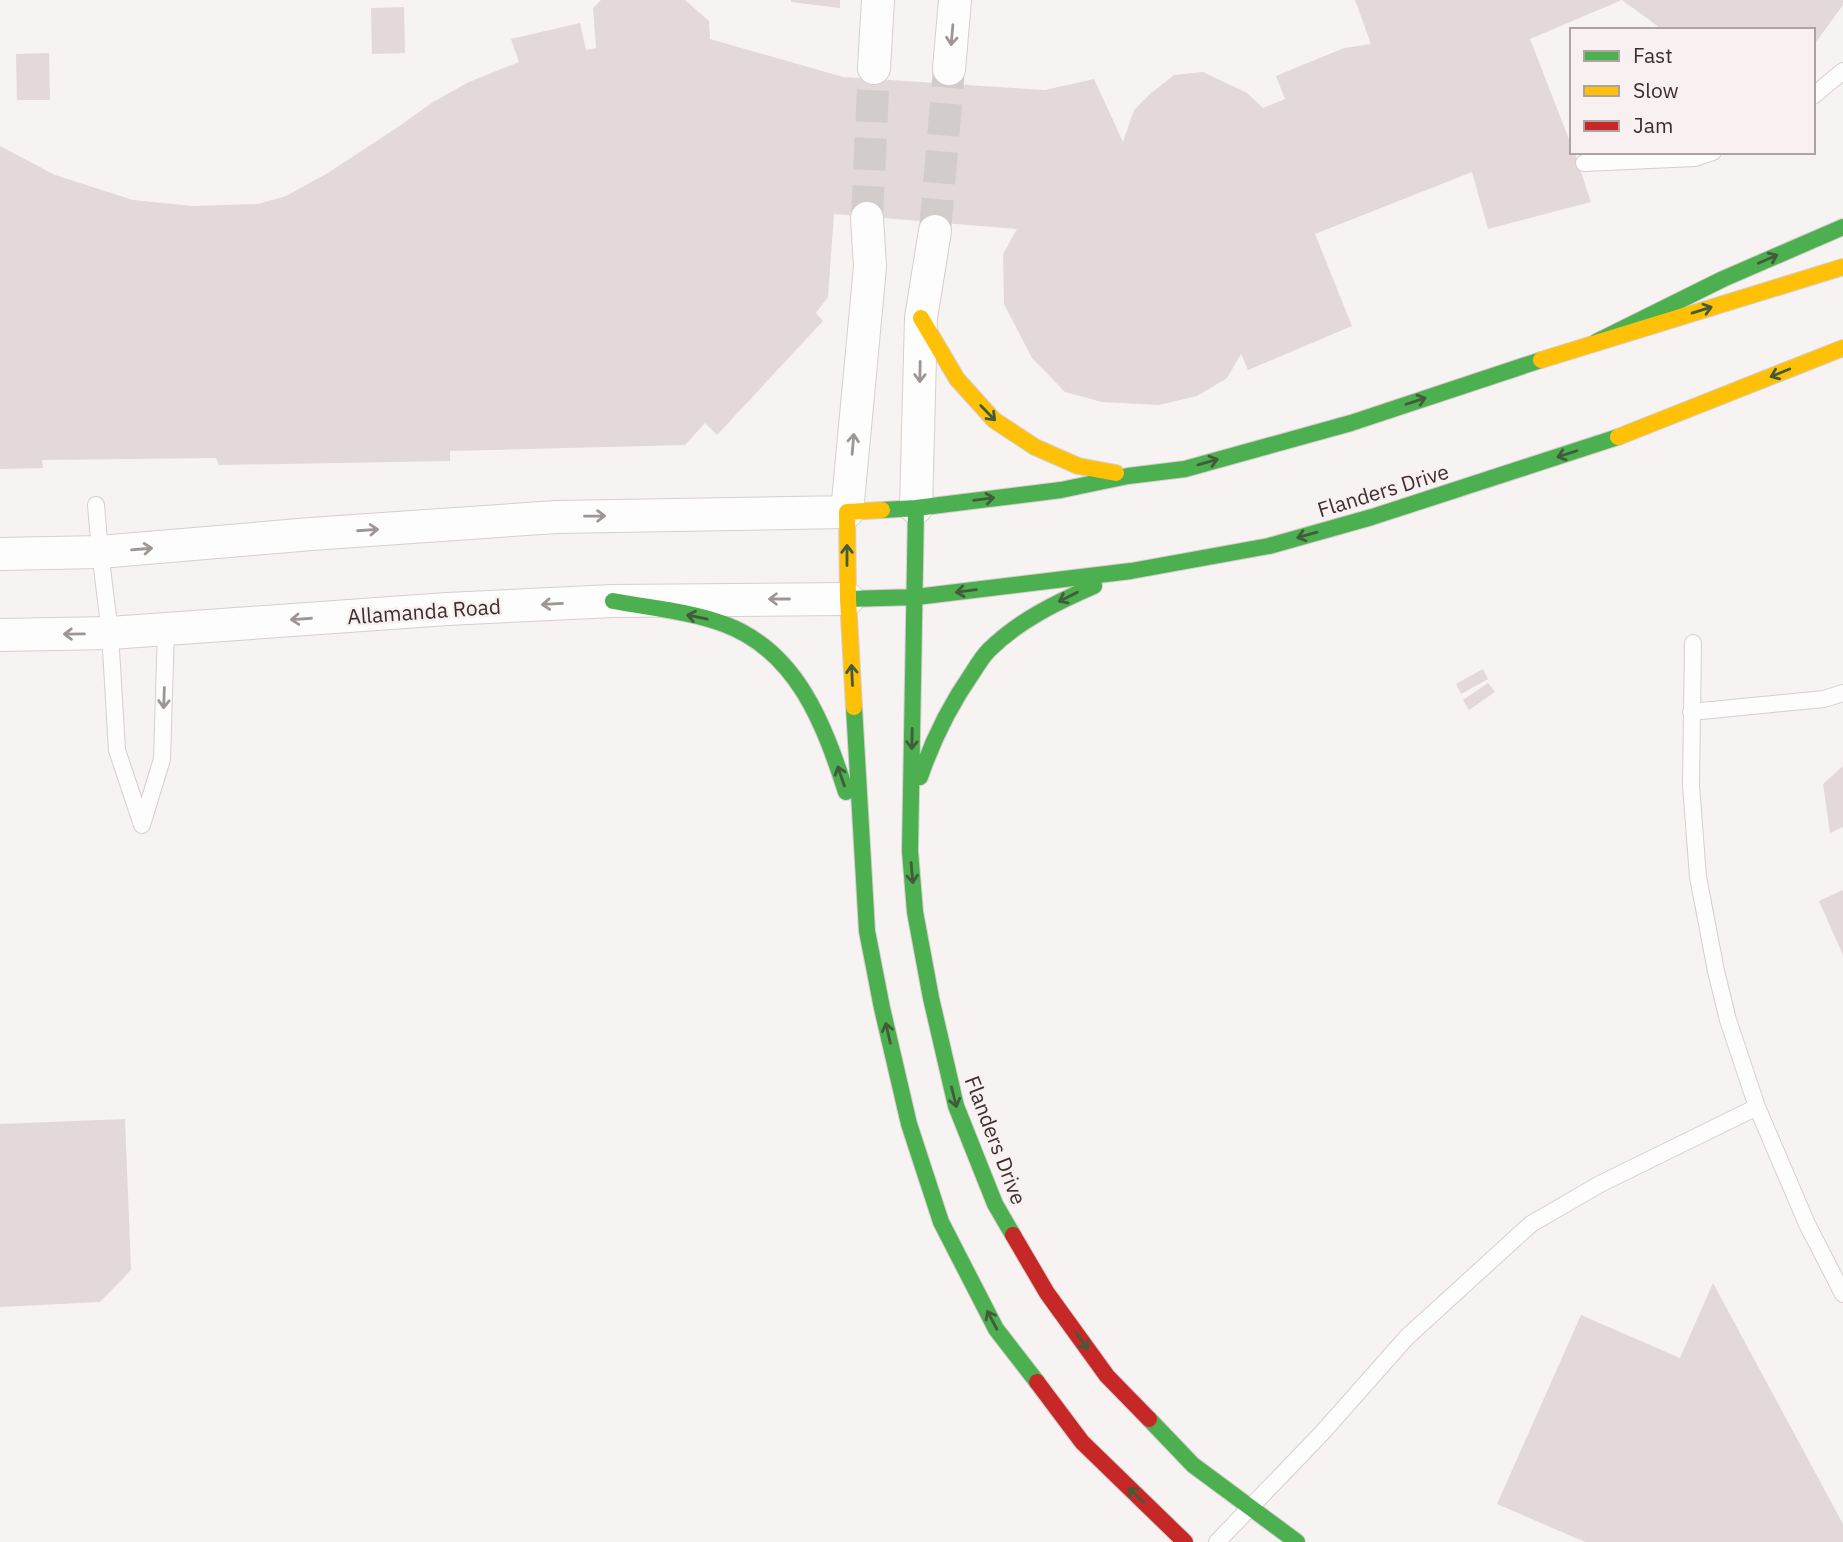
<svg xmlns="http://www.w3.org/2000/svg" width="1843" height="1542" font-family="'IBM Plex Sans',sans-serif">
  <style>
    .building { fill: #e2d9d8 }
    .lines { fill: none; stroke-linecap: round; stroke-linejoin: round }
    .street-tunnel { stroke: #d2cccb; stroke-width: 32; stroke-dasharray: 32 16; stroke-linecap: butt }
    .lane-casing { stroke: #d7cecd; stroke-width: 18 }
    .street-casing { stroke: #d7cecd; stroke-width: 34 }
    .fast-casing { stroke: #d7cecd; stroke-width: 18 }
    .slow-casing { stroke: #d7cecd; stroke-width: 18 }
    .jam-casing { stroke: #d7cecd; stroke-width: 18 }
    .lane { stroke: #fefdfd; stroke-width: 16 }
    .street { stroke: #fefdfd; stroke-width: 32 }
    .fast { stroke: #4caf50; stroke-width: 16 }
    .slow { stroke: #ffc107; stroke-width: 16 }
    .jam { stroke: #c62828; stroke-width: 16 }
    .oneway { stroke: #9e9695 }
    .oneway2 { stroke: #425b39 }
    .labels { text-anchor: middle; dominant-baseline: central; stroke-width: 5; stroke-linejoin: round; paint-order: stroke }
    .street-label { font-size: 21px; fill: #3d2e2d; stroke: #f9f1f1 }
  </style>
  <rect width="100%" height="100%" fill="#f7f3f3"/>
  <path class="building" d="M601,0H685L709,21L710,39L843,77L1045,90L1094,79L1123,142L1134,110L1150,94L1174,75L1203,72L1247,93L1263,108L1285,99L1276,76L1344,48L1371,44L1355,0H1843V5L1813,46V30H1663L1622,0L1530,39L1572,147V152H1574L1577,160L1591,202L1488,229L1472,172L1315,234L1352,326L1248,370L1241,354L1227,378L1197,396L1159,405L1102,402L1065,392L1032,358L1004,304L1003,254L1017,229L834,214L828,297L816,313L823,321L717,435L705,423L685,445L450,451V461L219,465L216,458L42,460L43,468L0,469V146L55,175L133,200L193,206L258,204L286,196L328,173L401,125L433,102L469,82L519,62L511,39L580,23L586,50L596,48L593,8Z
    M791,0H840V8L791,2Z
    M404,7L405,53L372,54L371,8Z
    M49,53L50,100H17L16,54Z
    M1483,669L1488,679L1461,694L1456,684Z
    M1488,683L1495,692L1469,710L1463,700Z
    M1843,766V827L1830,833L1823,784Z
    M1843,890V955L1819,901Z
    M125,1119L131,1270L100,1302L0,1307V1124Z
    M1713,1283L1843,1524V1542H1585L1497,1504L1581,1315L1680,1358Z"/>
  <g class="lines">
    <path class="street-tunnel" d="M867,218L874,68
      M935,231L949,69"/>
    <defs>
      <path id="lane" d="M1813,96L1843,71
        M1584,163L1695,158L1713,152
        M96,505L100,552L110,633L117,750L142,825
        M1693,643L1691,785L1698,877L1716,971L1728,1020L1757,1107L1807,1224L1843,1294
        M1691,712L1824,699L1843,693
        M142,825L162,759L166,629
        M1217,1542L1322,1433L1407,1337L1531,1224L1600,1184L1757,1107"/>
      <path id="street" d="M874,68L878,0
        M949,69L955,0
        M916,508L921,318L935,231
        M0,554L100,552L311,534L556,517L847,512L870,267L867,218
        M0,635L110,633L447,609L613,601L848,599"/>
      <path id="fast" d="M1596,342L1723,279L1843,227
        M916,508L910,851L915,912L931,998L956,1106L995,1204L1013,1235
        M882,510L916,508L1061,490L1128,476L1185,469L1351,423L1541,360
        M848,599L916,597L1131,571L1269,546L1372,517L1618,437
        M613,601C650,608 689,611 724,624C797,651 824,724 846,792
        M854,707L867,931L882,1008L909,1124L941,1222L996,1329L1037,1382
        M920,777C933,739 950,705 973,672C978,664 983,656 989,650C1018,621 1057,602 1094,586
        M1149,1419L1193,1465L1297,1542"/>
      <path id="slow" d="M921,318L957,379L994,420L1035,447L1078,466L1116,473
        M1541,360L1843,267
        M1618,437L1843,348
        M854,707L848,599L847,512L882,510"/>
      <path id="jam" d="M1013,1235L1047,1293L1107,1376L1149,1419
        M1037,1382L1082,1442L1185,1542"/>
    </defs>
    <use href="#lane" class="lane-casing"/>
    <use href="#street" class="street-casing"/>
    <use href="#fast" class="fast-casing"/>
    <use href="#slow" class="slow-casing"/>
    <use href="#jam" class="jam-casing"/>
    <use href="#lane" class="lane"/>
    <use href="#street" class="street"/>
    <use href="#fast" class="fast"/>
    <use href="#slow" class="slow"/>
    <use href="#jam" class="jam"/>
  </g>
  <defs><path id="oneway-shaft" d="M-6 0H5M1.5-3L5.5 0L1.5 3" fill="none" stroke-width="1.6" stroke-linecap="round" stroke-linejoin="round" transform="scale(1.75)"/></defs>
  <g class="oneway">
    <use href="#oneway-shaft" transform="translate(952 35) rotate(95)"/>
    <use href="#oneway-shaft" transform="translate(920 372) rotate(91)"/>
    <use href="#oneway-shaft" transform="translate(853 444) rotate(-85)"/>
    <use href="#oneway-shaft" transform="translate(595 516) rotate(-1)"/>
    <use href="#oneway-shaft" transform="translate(368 530) rotate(-4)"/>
    <use href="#oneway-shaft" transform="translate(142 549) rotate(-5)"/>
    <use href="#oneway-shaft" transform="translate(779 599) rotate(180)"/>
    <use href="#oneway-shaft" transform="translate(552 604) rotate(177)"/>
    <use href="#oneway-shaft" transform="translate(301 619) rotate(176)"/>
    <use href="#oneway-shaft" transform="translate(74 634) rotate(179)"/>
    <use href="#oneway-shaft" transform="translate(164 698) rotate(92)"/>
  </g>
  <g class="oneway2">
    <use href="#oneway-shaft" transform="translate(1768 259) rotate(-24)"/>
    <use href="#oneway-shaft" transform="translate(1702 310) rotate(-17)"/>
    <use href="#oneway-shaft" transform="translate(1780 373) rotate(158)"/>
    <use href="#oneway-shaft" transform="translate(1416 401) rotate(-18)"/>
    <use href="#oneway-shaft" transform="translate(988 413) rotate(46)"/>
    <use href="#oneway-shaft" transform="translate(1567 454) rotate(162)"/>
    <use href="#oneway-shaft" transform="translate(1208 462) rotate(-16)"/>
    <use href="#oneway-shaft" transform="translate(984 499) rotate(-7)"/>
    <use href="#oneway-shaft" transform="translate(1307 535) rotate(164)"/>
    <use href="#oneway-shaft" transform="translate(847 555) rotate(-90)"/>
    <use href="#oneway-shaft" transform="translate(966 591) rotate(173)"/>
    <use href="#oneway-shaft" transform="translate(1068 597) rotate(153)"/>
    <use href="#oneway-shaft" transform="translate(697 617) rotate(-168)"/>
    <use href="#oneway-shaft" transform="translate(852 675) rotate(-93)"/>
    <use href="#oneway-shaft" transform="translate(912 739) rotate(91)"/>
    <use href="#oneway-shaft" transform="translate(841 776) rotate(-109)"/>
    <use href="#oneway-shaft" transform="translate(912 873) rotate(85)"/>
    <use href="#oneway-shaft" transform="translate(888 1033) rotate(-103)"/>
    <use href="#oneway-shaft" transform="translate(954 1097) rotate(76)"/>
    <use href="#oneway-shaft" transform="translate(992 1320) rotate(-118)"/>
    <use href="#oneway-shaft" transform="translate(1082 1341) rotate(54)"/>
    <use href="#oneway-shaft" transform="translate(1136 1495) rotate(-136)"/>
  </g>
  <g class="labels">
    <g class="street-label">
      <text transform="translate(1383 490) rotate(-17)">Flanders Drive</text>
      <text transform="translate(424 611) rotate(-4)">Allamanda Road</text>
      <text transform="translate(996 1140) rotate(69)">Flanders Drive</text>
    </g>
  </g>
  <rect x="1570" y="28" width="245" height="126" fill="#f9f1f1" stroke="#aea3a3" stroke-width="2"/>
  <rect x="1584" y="51" width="35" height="10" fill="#4caf50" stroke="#aea3a3" stroke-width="2"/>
  <text x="1633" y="63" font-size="21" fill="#3d2e2d">Fast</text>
  <rect x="1584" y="86" width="35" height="10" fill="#ffc107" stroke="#aea3a3" stroke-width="2"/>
  <text x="1633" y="98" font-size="21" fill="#3d2e2d">Slow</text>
  <rect x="1584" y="121" width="35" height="10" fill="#c62828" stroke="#aea3a3" stroke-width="2"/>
  <text x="1633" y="133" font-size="21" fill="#3d2e2d">Jam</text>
</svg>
